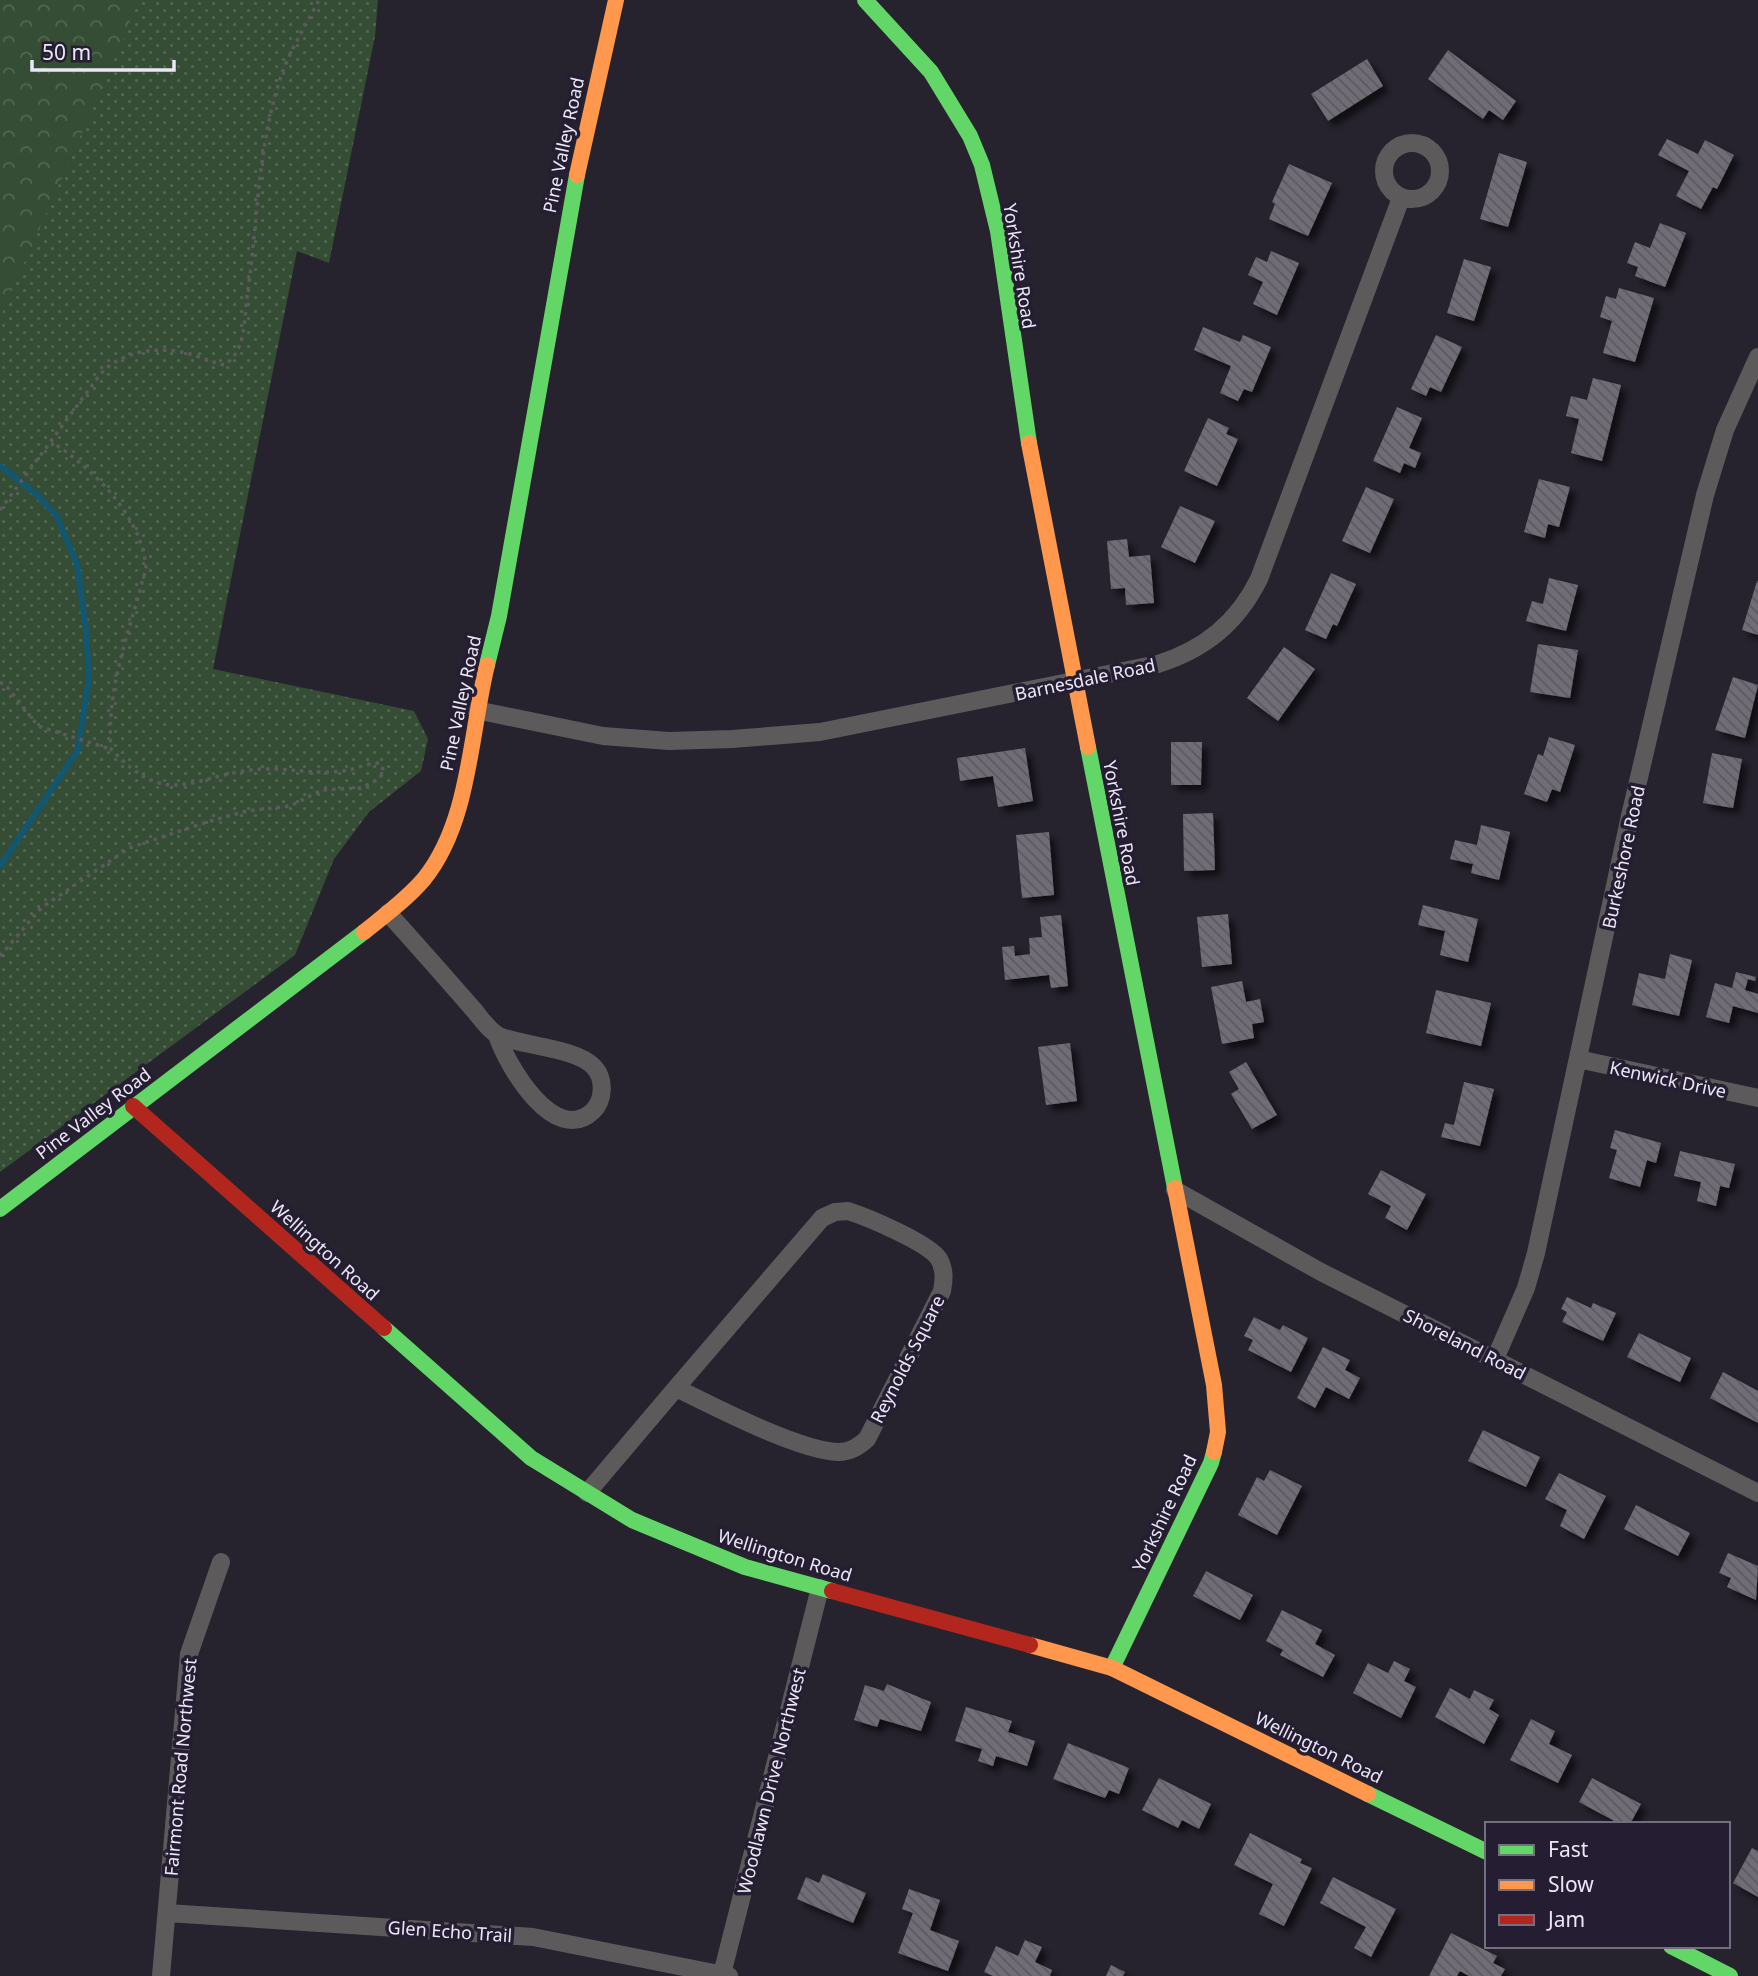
<svg xmlns="http://www.w3.org/2000/svg" width="1758" height="1976" font-family="'Noto Sans',sans-serif">
  <style>
    .grass { fill: url(#grass-dots) }
    .forest { fill: url(#forest-crowns) }
    .lines { fill: none; stroke-linecap: round; stroke-linejoin: round }
    .stream { stroke: #125771; stroke-width: 6 }
    .building { fill: url(#building-back-hatch); filter: url(#shadow) }
    .path { stroke: #5d5a5e; stroke-width: 3.5; stroke-dasharray: 3.5 5; stroke-linecap: butt }
    .street { stroke: #5d5a5c; stroke-width: 18 }
    .fast { stroke: #63d668; stroke-width: 16 }
    .slow { stroke: #ff974d; stroke-width: 16 }
    .jam { stroke: #b3261e; stroke-width: 16 }
    .labels { text-anchor: middle; dominant-baseline: central; stroke-width: 7; stroke-linejoin: round; paint-order: stroke }
    .street-label { font-size: 18px; fill: #ebe7f5; stroke: #251e33 }
  </style>
  <defs>
    <pattern id="grass-dots" width="8" height="8" patternUnits="userSpaceOnUse" patternTransform="scale(1.75)"><rect width="8" height="8" fill="#354d34"/><path d="M2 2h.1M6 6h.1" fill="none" stroke="#526752" stroke-width="1.8" stroke-linecap="round"/></pattern>
    <pattern id="forest-crowns" width="20" height="18" patternUnits="userSpaceOnUse" patternTransform="scale(1.75)"><rect width="20" height="18" fill="#354d34"/><path d="M2 6a3 3 0 1 1 6 0M12 15a3 3 0 1 1 6 0" fill="none" stroke="#526752"/></pattern>
    <pattern id="building-back-hatch" width="6" height="6" patternUnits="userSpaceOnUse" patternTransform="scale(1.75)"><rect width="6" height="6" fill="#706d77"/><path d="M-1 5l2 2M0 0l6 6M5-1l2 2" fill="none" stroke="#5b5960"/></pattern>
    <filter id="shadow"><feDropShadow dx="6" dy="6" stdDeviation="3.5" flood-color="#0009"/></filter>
  </defs>
  <rect width="100%" height="100%" fill="#26232e"/>
  <path class="grass" d="M0,0H378L375,36L329,263L297,251L213,669L414,711L428,739L421,771L369,812L334,859L295,955L0,1172Z"/>
  <path class="forest" d="M0,0H137L126,33L0,318Z"/>
  <g class="lines">
    <path class="stream" d="M0,466L35,493L56,515L77,564L86,630L89,678L78,750L0,866"/>
  </g>
  <path class="building" d="M1448,50L1516,101L1503,120L1489,110L1483,119L1428,79Z
    M1367,59L1383,86L1328,121L1311,94Z
    M1667,139L1698,154L1705,140L1734,155L1717,189L1713,187L1701,209L1676,196L1689,171L1658,155Z
    M1499,153L1527,162L1508,227L1480,219Z
    M1289,164L1332,183L1308,236L1269,219L1275,204L1272,202Z
    M1660,223L1686,233L1665,287L1635,276L1638,267L1627,263L1635,242L1650,248Z
    M1271,251L1299,263L1277,315L1253,304L1263,282L1248,275L1256,257L1267,262Z
    M1464,259L1491,267L1474,321L1447,313Z
    M1619,288L1654,298L1635,362L1603,353L1612,321L1600,317L1606,296L1616,299Z
    M1203,327L1240,342L1243,335L1271,347L1252,392L1244,389L1238,401L1220,393L1231,366L1194,350Z
    M1436,335L1462,347L1441,392L1430,387L1426,396L1411,389Z
    M1593,378L1621,385L1602,461L1571,453L1579,419L1566,416L1571,396L1587,400Z
    M1397,407L1422,418L1409,448L1421,453L1415,468L1404,463L1400,473L1373,461Z
    M1208,418L1229,428L1226,434L1238,439L1217,486L1184,471Z
    M1539,479L1570,487L1559,527L1548,524L1545,538L1524,532Z
    M1366,487L1394,499L1370,553L1342,541Z
    M1180,506L1215,521L1195,563L1161,547Z
    M1127,539L1129,557L1150,555L1154,603L1126,605L1125,588L1111,589L1107,541Z
    M1331,573L1356,584L1337,626L1333,624L1326,639L1305,630Z
    M1549,578L1578,585L1566,631L1526,621L1532,601L1543,604Z
    M1757,581H1758V635L1742,630Z
    M1538,644L1578,650L1570,698L1530,692Z
    M1284,647L1315,669L1278,721L1247,698Z
    M1733,677L1758,685L1745,738L1715,730Z
    M1549,737L1575,745L1560,792L1552,789L1547,802L1524,794L1538,754L1543,756Z
    M1171,742H1202L1201,785H1171Z
    M1025,748L1033,801L998,807L993,776L960,781L957,758Z
    M1712,753L1742,759L1733,808L1703,803Z
    M1213,813L1215,870L1184,871L1183,814Z
    M1481,825L1510,832L1499,880L1471,873L1473,864L1450,859L1455,840L1477,845Z
    M1049,832L1054,895L1022,898L1016,835Z
    M1423,905L1478,919L1468,962L1440,955L1445,931L1418,925Z
    M1228,914L1232,964L1202,967L1197,917Z
    M1061,915L1068,986L1051,988L1049,975L1005,980L1002,947L1014,946L1015,956L1030,954L1029,938L1042,937L1040,917Z
    M1670,954L1692,960L1679,1016L1632,1005L1639,973L1665,979Z
    M1736,972L1756,977L1755,981L1748,979L1745,990L1758,994V1013L1733,1006L1729,1023L1706,1017L1715,983L1732,988Z
    M1242,981L1246,1002L1260,999L1264,1022L1252,1024L1254,1038L1222,1044L1211,987Z
    M1436,990L1491,1003L1481,1046L1426,1033Z
    M1070,1043L1077,1101L1046,1105L1038,1047Z
    M1246,1062L1277,1115L1252,1129L1231,1094L1239,1089L1229,1072Z
    M1464,1082L1494,1089L1480,1146L1441,1137L1445,1123L1454,1125Z
    M1615,1130L1661,1143L1656,1163L1647,1160L1640,1187L1609,1178L1617,1150L1610,1148Z
    M1680,1151L1735,1164L1729,1188L1720,1186L1716,1206L1697,1201L1701,1182L1674,1176Z
    M1381,1170L1426,1194L1407,1230L1385,1218L1391,1206L1368,1194Z
    M1567,1297L1591,1308L1593,1303L1616,1313L1603,1341L1562,1322L1567,1312L1561,1309Z
    M1254,1317L1280,1330L1283,1325L1308,1338L1291,1372L1248,1350L1253,1340L1244,1336Z
    M1639,1333L1691,1358L1680,1382L1627,1357Z
    M1323,1347L1350,1360L1345,1370L1360,1378L1349,1399L1326,1387L1315,1408L1297,1398Z
    M1723,1372L1758,1391V1423L1710,1398Z
    M1483,1430L1540,1457L1526,1487L1468,1461Z
    M1270,1470L1302,1486L1277,1535L1238,1515L1257,1477L1264,1481Z
    M1559,1473L1606,1496L1584,1539L1560,1526L1567,1510L1545,1499Z
    M1636,1505L1690,1533L1678,1556L1624,1529Z
    M1728,1553L1758,1566L1756,1600L1727,1587L1731,1578L1719,1573Z
    M1206,1571L1253,1595L1240,1620L1193,1596Z
    M1282,1610L1322,1630L1315,1644L1335,1655L1323,1677L1280,1655L1283,1650L1266,1641Z
    M1394,1661L1410,1669L1404,1681L1416,1687L1401,1718L1353,1693L1368,1663L1388,1673Z
    M887,1684L931,1702L921,1731L880,1719L877,1727L854,1720L865,1685L884,1691Z
    M1450,1688L1470,1699L1474,1690L1494,1700L1489,1709L1499,1715L1484,1744L1435,1717Z
    M966,1707L1012,1721L1008,1732L1035,1741L1027,1766L996,1756L993,1766L978,1761L982,1749L955,1741Z
    M1531,1719L1555,1731L1549,1744L1572,1755L1558,1783L1510,1760Z
    M1068,1743L1129,1768L1119,1794L1109,1790L1105,1798L1053,1779Z
    M1159,1778L1211,1804L1199,1829L1182,1820L1178,1828L1142,1810Z
    M1592,1778L1641,1804L1630,1824H1620L1579,1802Z
    M1250,1833L1302,1859L1300,1863L1312,1868L1284,1926L1259,1914L1273,1884L1234,1865Z
    M1752,1848L1758,1851V1897L1733,1883Z
    M823,1874L866,1893L853,1923L797,1899L806,1877L819,1883Z
    M1333,1877L1396,1909L1371,1957L1354,1948L1366,1927L1320,1903Z
    M909,1889L940,1900L930,1930L959,1941L948,1971L898,1953L913,1913L902,1909Z
    M1451,1933L1497,1956L1493,1963L1505,1969L1501,1976H1469L1460,1971L1457,1976H1429Z
    M1025,1940L1042,1947L1035,1962L1052,1970L1050,1976H993L984,1972L996,1946L1018,1956Z
    M1111,1965L1125,1972L1123,1976H1106Z"/>
  <g class="lines">
    <path class="path" d="M0,510L99,376C119,351 157,346 186,353C199,356 211,362 224,365C246,351 244,321 247,297C258,224 257,148 281,76C290,50 306,25 319,0
      M0,682L8,688L38,726L110,749
      M0,956L41,908L129,848L207,822L247,811L290,806L322,790L361,788L379,779L384,771L379,763C366,763 355,770 342,771C312,775 281,766 250,770C186,779 167,808 111,749C106,686 131,628 146,568C142,516 93,469 52,442"/>
    <path class="street" d="M1384 171a28 28 0 1 1 56 0a28 28 0 1 1-56 0Z
      M476,710L603,736L669,741L732,739L820,732L1158,664C1205,649 1237,623 1259,579L1401,198
      M388,913C417,945 445,977 473,1009C480,1017 489,1031 499,1036C523,1046 577,1048 594,1067C605,1079 604,1100 593,1111C555,1147 507,1066 497,1035
      M1578,1059L1758,1098
      M1175,1190L1321,1272L1758,1493
      M848,1211C867,1217 929,1243 939,1259C945,1270 944,1280 942,1291L867,1439C858,1447 850,1452 838,1452C799,1451 713,1406 676,1388L822,1218L835,1212Z
      M1495,1359L1526,1288L1536,1253L1630,816L1705,495L1725,430L1758,357
      M587,1493L676,1388
      M167,1913L533,1937L729,1976
      M722,1974L820,1588
      M161,1976L189,1654L221,1562"/>
    <path class="fast" d="M865,0L931,72L970,136L982,165L998,231L1029,443
      M487,665L499,616L577,175
      M1088,747L1175,1188
      M0,1209L364,932
      M384,1328L531,1458L632,1520L745,1567L832,1591
      M1112,1668L1211,1463L1214,1452
      M1368,1794L1487,1852
      M1671,1946L1730,1976"/>
    <path class="slow" d="M577,175L616,0
      M1029,443L1088,747
      M364,932C384,916 407,899 424,879C470,822 470,734 487,665
      M1175,1188L1214,1385L1218,1432L1214,1452
      M1030,1645L1112,1668L1368,1794"/>
    <path class="jam" d="M133,1106L384,1328
      M832,1591L1030,1645"/>
  </g>
  <g class="labels">
    <g class="street-label">
      <text transform="translate(563 145) rotate(-78)">Pine Valley Road</text>
      <text transform="translate(1020 266) rotate(81)">Yorkshire Road</text>
      <text transform="translate(1085 679) rotate(-12)">Barnesdale Road</text>
      <text transform="translate(460 703) rotate(-78)">Pine Valley Road</text>
      <text transform="translate(1122 823) rotate(79)">Yorkshire Road</text>
      <text transform="translate(1623 857) rotate(-78)">Burkeshore Road</text>
      <text transform="translate(1668 1079) rotate(12)">Kenwick Drive</text>
      <text transform="translate(93 1113) rotate(-37)">Pine Valley Road</text>
      <text transform="translate(325 1250) rotate(42)">Wellington Road</text>
      <text transform="translate(1465 1344) rotate(27)">Shoreland Road</text>
      <text transform="translate(907 1359) rotate(-63)">Reynolds Square</text>
      <text transform="translate(1164 1513) rotate(-65)">Yorkshire Road</text>
      <text transform="translate(785 1555) rotate(17)">Wellington Road</text>
      <text transform="translate(1319 1747) rotate(26)">Wellington Road</text>
      <text transform="translate(180 1767) rotate(-85)">Fairmont Road Northwest</text>
      <text transform="translate(771 1781) rotate(-76)">Woodlawn Drive Northwest</text>
      <text transform="translate(450 1931) rotate(4)">Glen Echo Trail</text>
    </g>
  </g>
  <rect x="1485" y="1822" width="245" height="126" fill="#251e33" stroke="#746e81" stroke-width="2"/>
  <rect x="1499" y="1845" width="35" height="10" fill="#63d668" stroke="#746e81" stroke-width="2"/>
  <text x="1548" y="1857" font-size="21" fill="#ebe7f5">Fast</text>
  <rect x="1499" y="1880" width="35" height="10" fill="#ff974d" stroke="#746e81" stroke-width="2"/>
  <text x="1548" y="1892" font-size="21" fill="#ebe7f5">Slow</text>
  <rect x="1499" y="1915" width="35" height="10" fill="#b3261e" stroke="#746e81" stroke-width="2"/>
  <text x="1548" y="1927" font-size="21" fill="#ebe7f5">Jam</text>
  <path d="M32 60v10h142v-10" fill="none" stroke="#ebe7f5" stroke-width="3.5"/>
  <text x="42" y="60" font-size="21" fill="#ebe7f5" stroke="#251e33" stroke-width="5" paint-order="stroke">50 m</text>
</svg>
